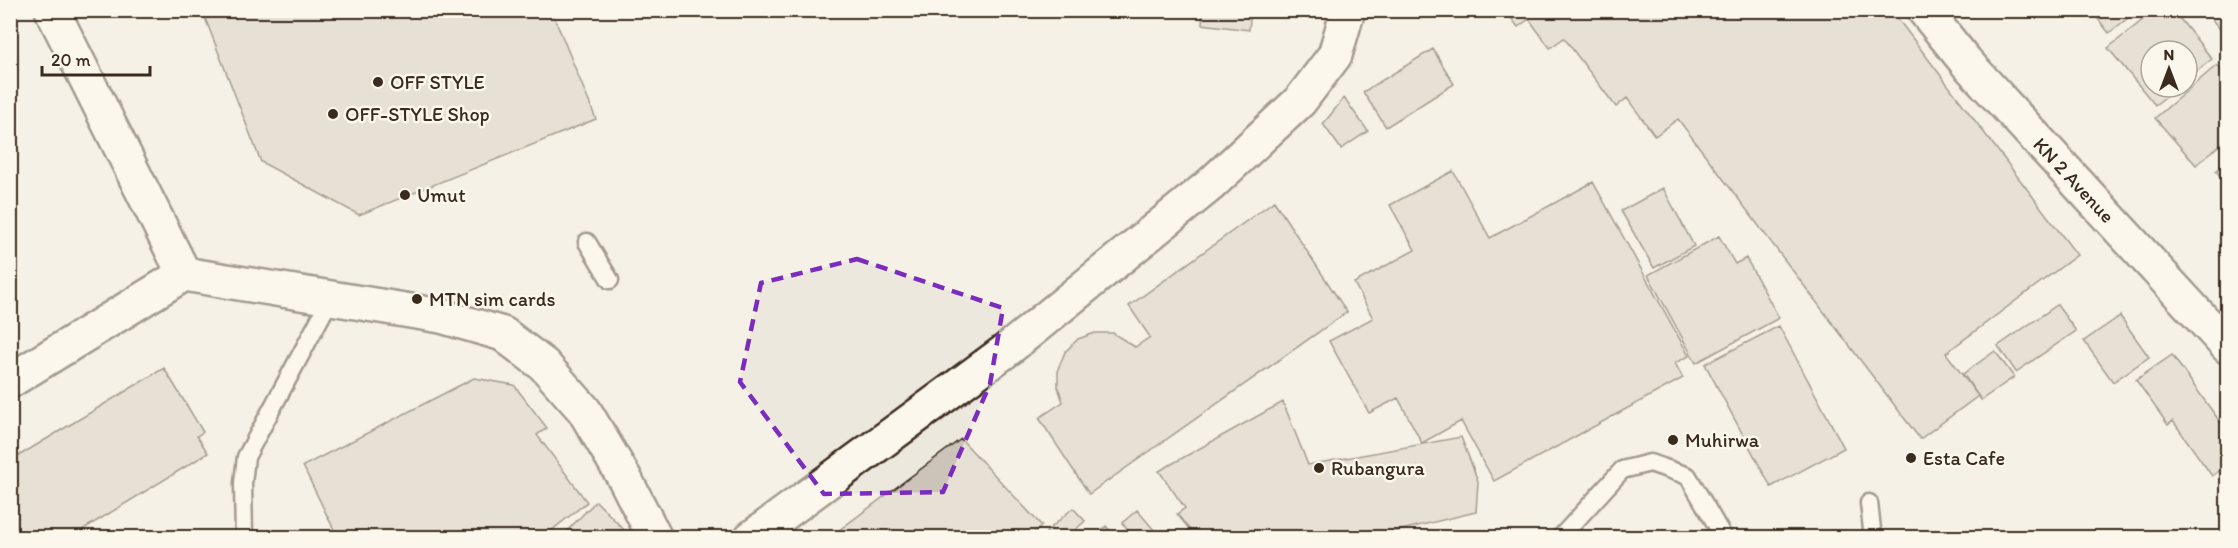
<svg xmlns="http://www.w3.org/2000/svg" width="2238" height="548" font-family="Itim,sans-serif">
  <style>
    .built { fill: #ede8dd; fill-rule: evenodd }
    .building { fill: #ccc4b9; stroke: #3b2a1e; stroke-width: 1.5 }
    .lines { fill: none; stroke-linecap: round; stroke-linejoin: round }
    .lane-casing { stroke: #3b2a1e; stroke-width: 21 }
    .street-casing { stroke: #3b2a1e; stroke-width: 38 }
    .secondary-casing { stroke: #3b2a1e; stroke-width: 38 }
    .lane { stroke: #fbf7ec; stroke-width: 16 }
    .street { stroke: #fbf7ec; stroke-width: 33 }
    .secondary { stroke: #fbf7ec; stroke-width: 33 }
    .marked { fill: none; stroke: #7b2cbf; stroke-width: 4.5; stroke-dasharray: 12 8; stroke-linejoin: round }
    .poi-dot { fill: #3b2a1e; stroke: #fbf7ec; stroke-width: 2 }
    .labels { text-anchor: middle; dominant-baseline: central; stroke-width: 5; stroke-linejoin: round; paint-order: stroke }
    .poi-label { font-size: 20px; fill: #3b2a1e; stroke: #fbf7ec; text-anchor: start }
    .street-label { font-size: 20px; fill: #3b2a1e; stroke: #fbf7ec }
  </style>
  <rect width="100%" height="100%" fill="#fbf7ec"/>
  <filter id="ink" filterUnits="userSpaceOnUse"><feTurbulence type="fractalNoise" baseFrequency=".0167" numOctaves="2"/><feDisplacementMap in="SourceGraphic" scale="12" xChannelSelector="R" yChannelSelector="G"/><feConvolveMatrix kernelMatrix="1 2 1 2 8 2 1 2 1" color-interpolation-filters="sRGB"/></filter>
  <g filter="url(#ink)">
    <path class="built" d="M10,11H2227V537H11ZM2151,51H2187V87H2151Z"/>
    <path class="building" d="M202,10H562L553,14L596,119L359,215L261,162Z
      M1203,10H1251L1249,30L1202,24Z
      M1505,10H1891L2077,255L1946,353L1978,396L1920,439L1678,119L1655,136L1627,98L1616,107L1564,38L1550,48L1529,19L1518,27Z
      M2091,10H2138L2109,33Z
      M2155,10H2173L2212,59L2187,79V51H2151V87H2178L2155,105L2108,48Z
      M2204,10H2228V39Z
      M1433,49L1454,84L1386,127L1363,92Z
      M2217,65L2228,77V138L2196,165L2155,118Z
      M1344,98L1368,131L1341,149L1323,124Z
      M2228,162V186L2216,171Z
      M1453,171L1490,238L1593,182L1689,356L1675,363L1683,378L1494,481L1461,421L1422,443L1398,398L1369,413L1329,341L1373,318L1354,283L1415,250L1390,205Z
      M1663,188L1694,246L1654,268L1621,211Z
      M1274,201L1347,312L1089,494L1039,418L1063,402L1058,387V369L1065,352L1078,339L1095,333H1113L1135,347L1150,337L1129,306Z
      M1719,236L1735,264L1746,258L1779,318L1696,363L1648,275Z
      M2057,305L2076,331L2016,372L1998,346Z
      M2120,316L2149,357L2113,382L2084,341Z
      M1779,326L1844,448L1771,487L1705,364Z
      M1995,351L2014,377L1981,400L1963,374Z
      M2172,355L2228,433V465L2212,476L2173,421L2168,425L2136,380Z
      M164,368L203,432L197,436L208,453L69,538H10V461Z
      M474,378L514,385L547,428L537,435L587,502L542,538H338L303,466Z
      M1283,402L1308,465L1461,437L1478,481L1476,512L1368,538H1178L1189,529L1177,514L1185,508L1159,471Z
      M961,439L1042,526L1027,538H843L838,531Z
      M596,501L632,538H560Z
      M1073,508L1085,521L1066,538H1052L1046,532Z
      M1137,510L1161,538H1135L1122,523Z
      M1106,526L1116,538H1093Z"/>
    <g class="lines">
      <defs>
        <path id="lane" d="M587,242L610,280
          M1869,503L1873,538
          M244,538L243,483L246,457L331,298
          M1560,538L1622,470L1650,463L1688,476L1724,538"/>
        <path id="street" d="M751,538L1008,349L1210,185L1300,101L1335,55L1348,10"/>
        <path id="secondary" d="M52,10L184,274
          M1924,10L1966,62L2228,347
          M10,381L184,274L441,316L503,334L544,365L584,410L625,479L655,538"/>
      </defs>
      <use href="#lane" class="lane-casing"/>
      <use href="#street" class="street-casing"/>
      <use href="#secondary" class="secondary-casing"/>
      <use href="#lane" class="lane"/>
      <use href="#street" class="street"/>
      <use href="#secondary" class="secondary"/>
    </g>
  </g>
  <path d="M0 0H2238V548H0ZM857,259L1003,308L990,384L943,492L824,494L740,382L761,283Z" fill="#fbf7ec" fill-opacity=".55" fill-rule="evenodd"/>
  <path class="marked" d="M857,259L1003,308L990,384L943,492L824,494L740,382L761,283Z"/>
  <g class="poi-dot">
    <circle cx="378" cy="82" r="6"/>
    <circle cx="333" cy="114" r="6"/>
    <circle cx="405" cy="195" r="6"/>
    <circle cx="417" cy="299" r="6"/>
    <circle cx="1673" cy="440" r="6"/>
    <circle cx="1911" cy="458" r="6"/>
    <circle cx="1319" cy="468" r="6"/>
  </g>
  <g class="labels">
    <g class="poi-label">
      <text x="390" y="82">OFF STYLE</text>
      <text x="345" y="114">OFF-STYLE Shop</text>
      <text x="417" y="195">Umut</text>
      <text x="429" y="299">MTN sim cards</text>
      <text x="1685" y="440">Muhirwa</text>
      <text x="1923" y="458">Esta Cafe</text>
      <text x="1331" y="468">Rubangura</text>
    </g>
    <g class="street-label">
      <text transform="translate(2074 180) rotate(47)">KN 2 Avenue</text>
    </g>
  </g>
  <rect width="2238" height="548" fill="none" stroke="#fbf7ec" stroke-width="36"/>
  <rect x="18" y="18" width="2202" height="512" fill="none" stroke="#3b2a1e" stroke-width="2" filter="url(#ink)"/>
  <g transform="translate(2169 69)"><circle r="28" fill="#fbf7ec" stroke="#aea59a" stroke-width="1.5"/>
  <path d="M0-4.5L10 22L0 15L-10 22Z" fill="#3b2a1e"/>
  <text y="-9" font-size="16" font-weight="bold" text-anchor="middle" fill="#3b2a1e">N</text>
  </g>
  <path d="M42 66v9h108v-9" fill="none" stroke="#3b2a1e" stroke-width="3"/>
  <text x="51" y="66" font-size="18" fill="#3b2a1e" stroke="#fbf7ec" stroke-width="4.5" paint-order="stroke">20 m</text>
</svg>
